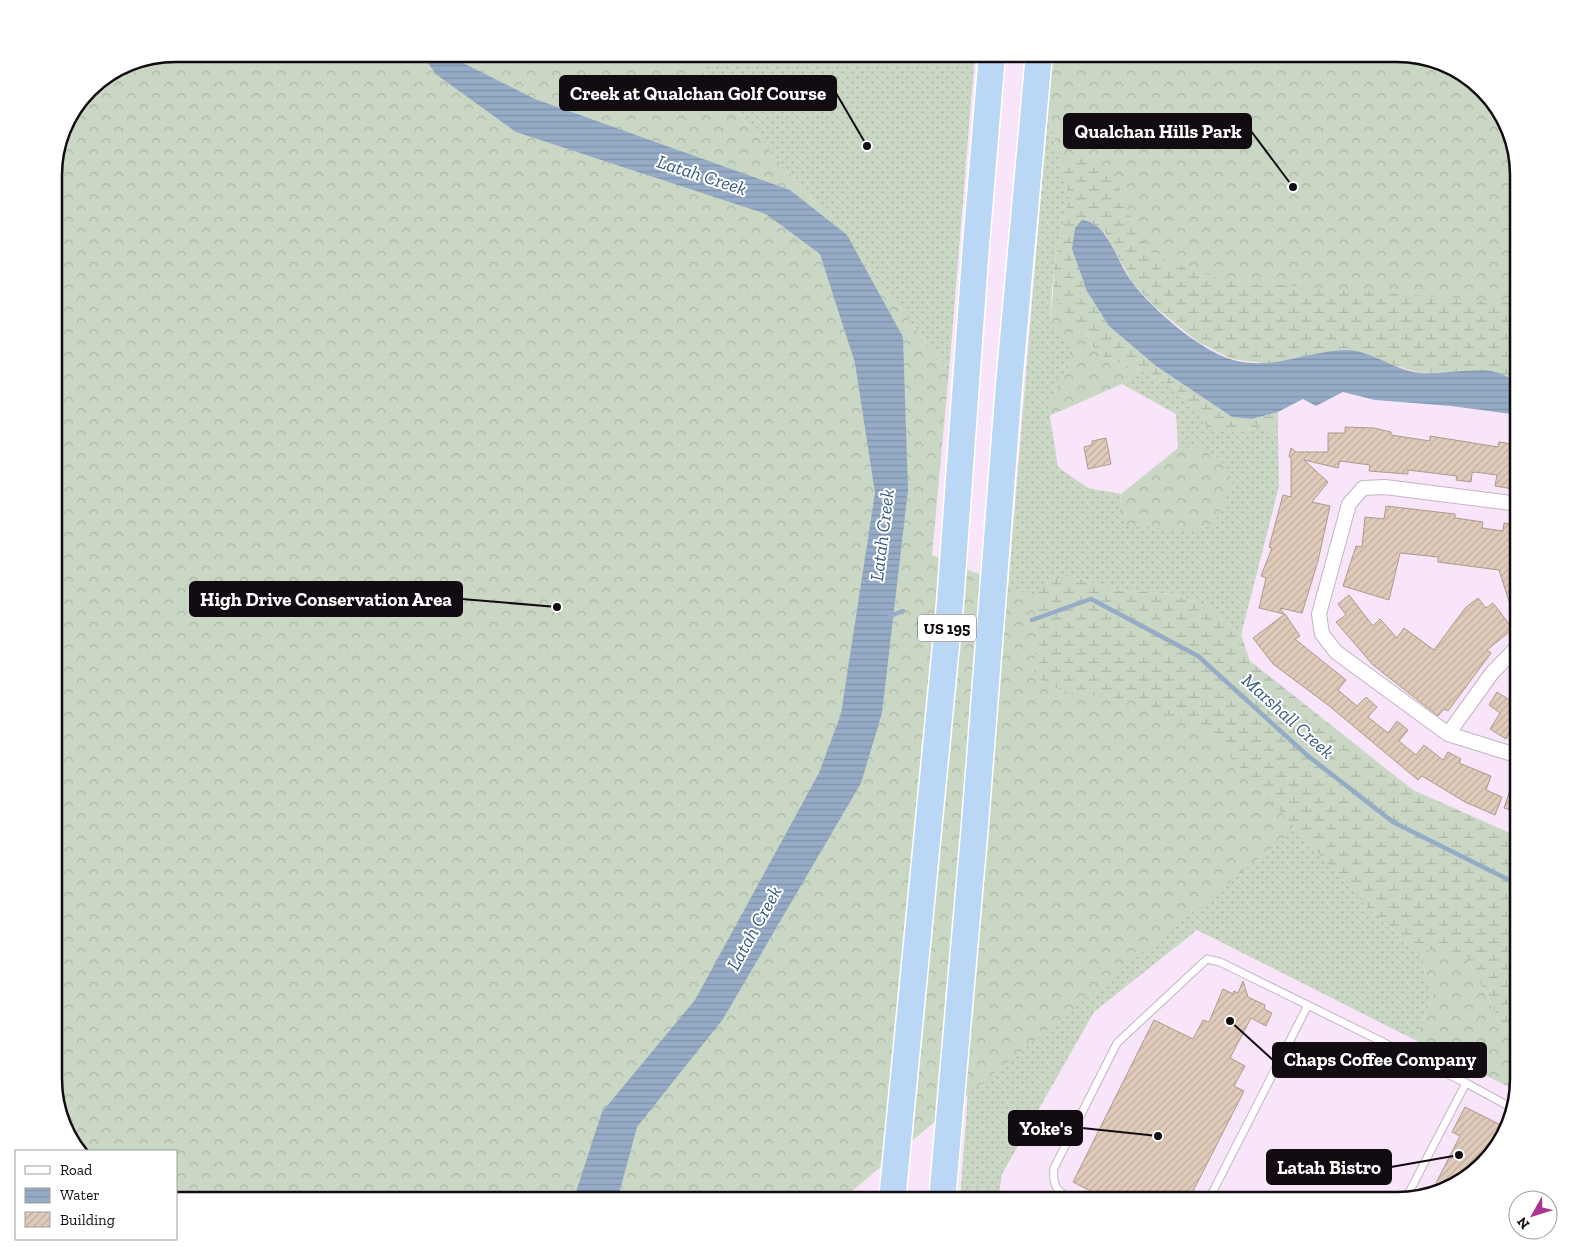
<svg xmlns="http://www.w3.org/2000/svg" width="1573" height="1255" font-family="'Zilla Slab',serif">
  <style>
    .grass { fill: url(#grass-dots) }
    .forest { fill: url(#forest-crowns) }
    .wetland { fill: url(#wetland-marsh) }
    .water { fill: url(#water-rules) }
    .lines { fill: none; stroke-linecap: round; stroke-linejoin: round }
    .stream { stroke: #95abc6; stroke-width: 4.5 }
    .building { fill: url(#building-hatch); stroke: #ae9a8a }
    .lane-casing { stroke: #c5b3c6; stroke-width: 9 }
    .street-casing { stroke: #c5b3c6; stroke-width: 16 }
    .highway-casing { stroke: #fff; stroke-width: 29 }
    .lane { stroke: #fff; stroke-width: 7 }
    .street { stroke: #fff; stroke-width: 14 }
    .highway { stroke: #bbd7f6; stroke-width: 26 }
    .labels { text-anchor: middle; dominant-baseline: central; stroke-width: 4; stroke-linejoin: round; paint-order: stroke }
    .shield { fill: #fff; stroke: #595559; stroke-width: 1 }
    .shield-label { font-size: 16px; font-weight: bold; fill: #120c12 }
    .water-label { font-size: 19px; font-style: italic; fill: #375a81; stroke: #fff }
    .rim { fill: none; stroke: #120c12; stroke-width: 2.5 }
    .leader { fill: none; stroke: #120c12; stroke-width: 2 }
    .callout-dot { fill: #120c12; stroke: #fff; stroke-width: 2 }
    .callout { fill: #120c12; stroke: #120c12; stroke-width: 2 }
    .callout-label { font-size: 19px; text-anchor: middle; font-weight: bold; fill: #fff }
  </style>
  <defs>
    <pattern id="grass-dots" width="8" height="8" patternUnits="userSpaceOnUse" patternTransform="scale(1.25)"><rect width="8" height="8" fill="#cad7c4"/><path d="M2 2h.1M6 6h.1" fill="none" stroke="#acb7a7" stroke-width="1.8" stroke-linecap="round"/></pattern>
    <pattern id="forest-crowns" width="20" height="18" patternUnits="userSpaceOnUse" patternTransform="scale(1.25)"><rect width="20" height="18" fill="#cad7c4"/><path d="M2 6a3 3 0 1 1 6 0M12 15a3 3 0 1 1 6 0" fill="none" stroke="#acb7a7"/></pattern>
    <pattern id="wetland-marsh" width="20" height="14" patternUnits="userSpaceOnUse" patternTransform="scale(1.25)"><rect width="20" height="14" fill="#cad7c4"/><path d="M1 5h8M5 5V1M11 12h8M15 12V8" fill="none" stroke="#acb7a7"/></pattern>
    <pattern id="water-rules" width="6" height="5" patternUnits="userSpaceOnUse" patternTransform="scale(1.25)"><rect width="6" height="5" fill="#95abc6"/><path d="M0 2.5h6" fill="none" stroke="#7f92a9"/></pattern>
    <pattern id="building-hatch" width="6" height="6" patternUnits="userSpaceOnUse" patternTransform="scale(1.25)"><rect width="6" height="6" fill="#e0cbba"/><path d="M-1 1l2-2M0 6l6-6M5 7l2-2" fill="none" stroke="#bfad9f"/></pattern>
  </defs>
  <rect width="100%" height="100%" fill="#f8e5f9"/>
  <path class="grass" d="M688,54H975L949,371L852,247Z
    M1048,112L1069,198L1054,264L1050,319L1070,347V364L1048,404L1058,467L1088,488L1121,494L1119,515L1221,460L1202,448H1178L1176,414L1122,384L1141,370L1175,387L1209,428L1229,433L1260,426L1278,436L1279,486L1241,635L1207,606L1172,594L1116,590L1067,575L1369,909L1420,957L1433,995L1415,1040L1197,930L1094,1012L1002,1174L998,1201H960L982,898Z"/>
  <path class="forest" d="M176,54H688L852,247L949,371L932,555L1188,659L1334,797L950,1109L840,1201H176V1151H80L66,1133L54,1087V167L66,122L95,84L129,63Z
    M1052,54H1398L1437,60L1478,84L1507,122L1519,176V330L1238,329L1069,198L1048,112Z
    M1053,296L1080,334L1105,358L1141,370L1122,384L1049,416L1048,404L1070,364V347L1050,319Z
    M1202,447L1221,460L1233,481L1215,522L1200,531L1129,526L1119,515L1121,494L1178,448Z
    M1440,944L1468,959L1501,1024L1519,1041L1517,1091L1415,1040L1433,995L1420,957Z"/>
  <path class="wetland" d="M1089,156L1113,173L1138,236L1167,261L1227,281L1519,303V384L1495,371L1420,373L1344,350L1271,364L1232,359L1198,342L1155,307L1132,282L1104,231L1109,326L1156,366L1232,417L1252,419L1278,412V436L1260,426L1229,433L1208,428L1175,387L1141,370L1105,358L1080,334L1053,296L1054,264L1069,198L1062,169L1069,161Z
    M1067,575L1116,590L1172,594L1207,606L1241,635L1250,661L1413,790L1519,837V1041L1501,1024L1468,959L1440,944L1420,957L1369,909L1209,733L1134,700L1065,692L1034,676L1036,593L1050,581Z"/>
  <path class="water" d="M421,54H458L463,63L535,99L790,190L847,235L903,337L908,490L882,713L861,783L723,1019L637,1127L617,1201H573L602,1112L695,1000L819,773L841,714L875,493L855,363L820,254L766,214L516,132L437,75Z
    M1082,220C1110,224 1116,262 1132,282C1153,310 1199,350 1233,360C1274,371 1306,351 1345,350C1372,350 1393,370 1420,373C1440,375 1478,367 1496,372C1504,374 1512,380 1519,384V415L1451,406L1375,400L1343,392L1316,406L1303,399L1278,412L1252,419L1232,417L1156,366L1109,326L1087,291L1072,249L1075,228Z"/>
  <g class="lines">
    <path class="stream" d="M890,616L903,611
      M1032,620L1091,599L1198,656L1308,756L1393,822L1519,885"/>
  </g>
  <path class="building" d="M1345,427L1374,428L1391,432V435L1430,441V436L1498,447L1499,442L1519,445V490L1495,486L1497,475L1475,472L1472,473L1471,482L1456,480L1457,476L1408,470V474L1369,471L1370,465L1340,461L1338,468L1304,460L1328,482L1312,502L1330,506L1318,561L1302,613L1280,608L1284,614L1259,608L1266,578L1261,576L1272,548L1269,547L1283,495L1291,497V457H1289L1291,448L1296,452H1328V433H1345Z
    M1106,438L1111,464L1088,469L1084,447L1092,445V441Z
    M1386,506L1455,514V518L1483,522L1482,528L1503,531L1504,523L1519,525V562L1516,582L1519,581V623H1516L1499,570L1438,562V557L1400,553L1389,600L1343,586L1356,546L1362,547L1365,517L1384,519Z
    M1349,595L1373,626L1380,619L1397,638L1404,628L1434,650L1466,607L1478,598L1486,608L1493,603L1513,629L1487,650L1491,653L1448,711L1444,709L1438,716L1373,665L1336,622L1346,615L1338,604Z
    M1285,614L1300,636L1295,639L1346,680L1338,690L1357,706L1366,697L1377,707L1368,717L1388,733L1397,721L1408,730L1399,741L1416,755L1424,745L1443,760L1448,752L1461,759L1459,763L1491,776L1486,790L1502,797L1495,815L1465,802L1422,776L1418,780L1328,705L1273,664L1253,638Z
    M1497,692L1519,706V717L1506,739L1490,729L1500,713L1489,705Z
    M1510,790L1519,793V813L1504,808Z
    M1243,981L1248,997L1265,1005L1264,1009L1272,1013L1266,1026L1251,1018L1230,1058L1245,1066L1234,1086L1244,1091L1188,1201H1110L1073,1182L1154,1020L1193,1039L1203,1020L1209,1022L1223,989L1233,994L1234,991L1238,993Z
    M1465,1107L1507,1128L1489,1160L1449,1189L1436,1183L1460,1136L1452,1132Z"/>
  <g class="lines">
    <defs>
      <path id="lane" d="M1405,1200L1466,1083L1514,1109
        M1076,1201C1058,1192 1052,1189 1054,1168L1117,1043L1207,959L1220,962L1466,1083
        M1208,1201L1308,1005"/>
      <path id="street" d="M1448,734L1492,673L1519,645
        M1519,756L1448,734L1336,652L1322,634L1319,614L1349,504L1363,488L1385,487L1519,504"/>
      <path id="highway" d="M892,1201L950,604L976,245L992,54
        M942,1201L975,824L1009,385L1039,54"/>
    </defs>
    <use href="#lane" class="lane-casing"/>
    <use href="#street" class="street-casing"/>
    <use href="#highway" class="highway-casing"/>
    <use href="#lane" class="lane"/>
    <use href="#street" class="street"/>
    <use href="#highway" class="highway"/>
  </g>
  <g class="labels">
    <rect class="shield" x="918" y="614.5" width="58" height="27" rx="4"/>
    <g class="shield-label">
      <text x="947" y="628">US 195</text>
    </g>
    <g class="water-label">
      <text transform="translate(702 175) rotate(18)">Latah Creek</text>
      <text transform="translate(882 535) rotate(-83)">Latah Creek</text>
      <text transform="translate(1288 716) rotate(42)">Marshall Creek</text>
      <text transform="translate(754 928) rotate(-61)">Latah Creek</text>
    </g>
  </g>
  <path d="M0 0H1573V1255H0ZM175 62H1397A113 113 0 0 1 1510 175V1079A113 113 0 0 1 1397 1192H175A113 113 0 0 1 62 1079V175A113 113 0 0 1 175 62Z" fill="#fff" fill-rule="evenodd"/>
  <path class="rim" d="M175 62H1397A113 113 0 0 1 1510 175V1079A113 113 0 0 1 1397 1192H175A113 113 0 0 1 62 1079V175A113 113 0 0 1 175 62Z"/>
  <path class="leader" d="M867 146L836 93M1293 187L1251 131M557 607L462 599M1230 1021L1273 1060M1158 1136L1082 1128M1459 1155L1391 1167"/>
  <g class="callout-dot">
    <circle cx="867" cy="146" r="5"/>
    <circle cx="1293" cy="187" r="5"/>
    <circle cx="557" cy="607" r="5"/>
    <circle cx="1230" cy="1021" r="5"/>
    <circle cx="1158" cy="1136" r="5"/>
    <circle cx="1459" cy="1155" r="5"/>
  </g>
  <g class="callout">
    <rect x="560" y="76" width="276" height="34" rx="5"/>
    <rect x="1064" y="114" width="187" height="34" rx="5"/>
    <rect x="190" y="582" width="272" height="34" rx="5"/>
    <rect x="1273" y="1043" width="213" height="34" rx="5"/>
    <rect x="1009" y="1111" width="73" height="34" rx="5"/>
    <rect x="1267" y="1150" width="124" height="34" rx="5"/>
  </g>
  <g class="callout-label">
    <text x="698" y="100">Creek at Qualchan Golf Course</text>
    <text x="1158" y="138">Qualchan Hills Park</text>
    <text x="326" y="606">High Drive Conservation Area</text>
    <text x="1380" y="1066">Chaps Coffee Company</text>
    <text x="1046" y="1135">Yoke's</text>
    <text x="1329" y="1174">Latah Bistro</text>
  </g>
  <rect x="15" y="1150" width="162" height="90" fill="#ffffff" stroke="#a09ea0"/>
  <rect x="25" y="1166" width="25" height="8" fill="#ffffff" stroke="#a09ea0"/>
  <text x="60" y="1175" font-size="15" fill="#120c12">Road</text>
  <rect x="25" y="1188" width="25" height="15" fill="url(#water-rules)" stroke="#a09ea0"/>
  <text x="60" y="1200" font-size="15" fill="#120c12">Water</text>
  <rect x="25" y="1212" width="25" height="15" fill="url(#building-hatch)" stroke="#a09ea0"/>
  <text x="60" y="1225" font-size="15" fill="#120c12">Building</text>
  <g transform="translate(1533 1215) rotate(231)"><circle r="24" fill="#ffffff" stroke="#a09ea0"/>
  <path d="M0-4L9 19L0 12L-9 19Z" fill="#a73691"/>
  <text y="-8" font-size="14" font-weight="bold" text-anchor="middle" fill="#120c12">N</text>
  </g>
</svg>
